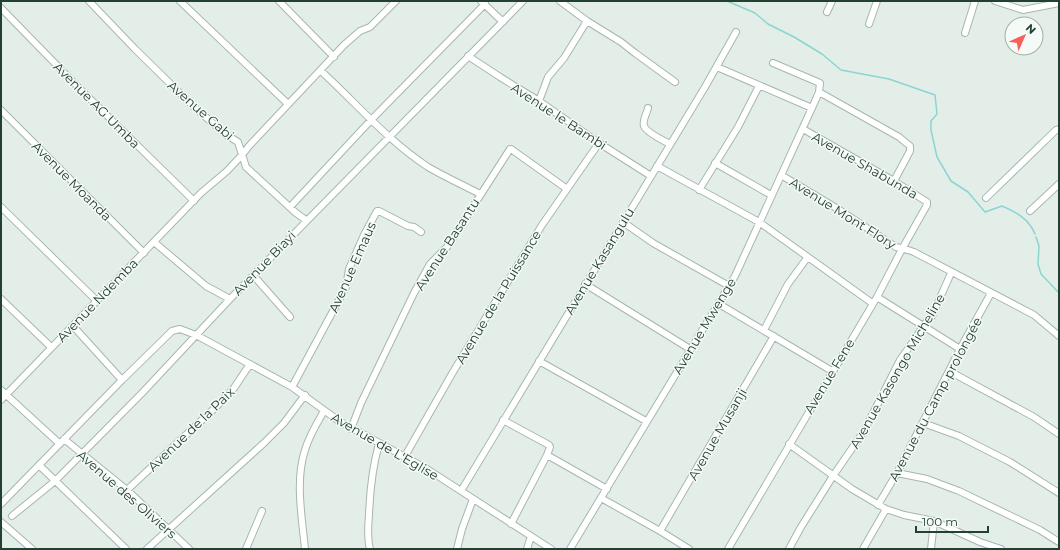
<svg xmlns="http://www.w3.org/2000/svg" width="1060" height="550" font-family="Montserrat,sans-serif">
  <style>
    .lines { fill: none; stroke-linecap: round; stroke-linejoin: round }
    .stream { stroke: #8bd5d1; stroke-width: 1.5 }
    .minor-casing { stroke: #a6b7ae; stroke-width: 8 }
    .minor { stroke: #fff; stroke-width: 6 }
    .labels { text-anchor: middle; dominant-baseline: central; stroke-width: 3; stroke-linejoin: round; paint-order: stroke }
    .street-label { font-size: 13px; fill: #224133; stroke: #f5faf7 }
  </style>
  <rect width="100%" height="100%" fill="#e4eee8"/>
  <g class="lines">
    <path class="stream" d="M727,1L755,13L768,24L794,37L822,54L841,70L889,79L935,95L937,114L931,121V130L937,157L951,181L968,192L985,212L1002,206C1016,212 1029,219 1035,234
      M1036,237L1039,246L1038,264L1041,274L1059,293"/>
    <defs>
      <path id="minor" d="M89,1L135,49L192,105L225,134L238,142L246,167L296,213L306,220
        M180,1L288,104
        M279,1L334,57
        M481,1L503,22
        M560,1L587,21L621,42L635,53L675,82
        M995,1L1023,10L1059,3
        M1,8L79,88L194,201
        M827,12L832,1
        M869,24L877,1
        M965,33L975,1
        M468,56L500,77L539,101L599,143L651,176
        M717,67L812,108
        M321,71C356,103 388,141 428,167C445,177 463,185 480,194
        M819,92L899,137L910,146V151L894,181
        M539,101L548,77L564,58L587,21
        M648,108C647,113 642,121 644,126C646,132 664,141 670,144
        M1,110L144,253
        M715,163L771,195
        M657,166L759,222L872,303
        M781,175L838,209L896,247L908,250L914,252L1034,315L1059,336
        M699,190L738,127L759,86
        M986,198L1056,130L1059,129
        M1,207L97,301
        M290,207L372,119L485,4
        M1030,211L1059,184
        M623,222L653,243L729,286
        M154,242L206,286L230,299
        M253,275L290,317
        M585,284L690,349
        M877,297L960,349
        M1,299L51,347
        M719,304L832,371
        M73,326L122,380
        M764,330L788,284L807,258
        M539,361L646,421
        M949,371L1034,417L1059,434
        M292,387L346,287L349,269L364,235L377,211H379L408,226L414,227L421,232
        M1,390L60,444
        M1,400L201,193L227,171L242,155L249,146L344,45L360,31L370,27L396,1
        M503,420L549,445L550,447L547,455L607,489
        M923,423L959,436L1010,462L1059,493
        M351,429L361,403L414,293L430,264L447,247L510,149H511L567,189
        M64,439L127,490L189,549
        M789,444L852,489L886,509L904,515L934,521L980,542L1001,549
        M405,456L453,372L542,225L599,143
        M39,465L126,549
        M897,473L927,479L959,491L1040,530L1059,542
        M127,490L217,406L234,388L250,364
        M461,491L705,87L736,32
        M601,498L660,531L689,549
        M1,504L122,380L172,331L180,329L196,335L292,387L339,421L427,469L551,549
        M878,505L897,473L960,349L991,293
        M12,516L55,481L143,392L230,299L523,1
        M1,522L32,549
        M511,524L547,455
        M660,531L774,336
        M147,549L264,443L284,423L305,395
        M246,549L262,511
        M305,549C302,518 295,480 305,450C309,436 317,423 324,411
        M370,549C367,538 368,526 369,515C370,489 372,468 379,444
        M457,549L462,529L473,499
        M527,549L531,536
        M570,549L735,276L816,99L819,92L820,83L773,63
        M728,549L877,297L902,249L927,205V202L894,181L803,129
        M789,549L801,527L833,476L864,431L900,360L915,339L923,326L932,316L951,273
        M863,549L886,509
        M931,549L934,521"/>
    </defs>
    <use href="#minor" class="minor-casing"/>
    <use href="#minor" class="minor"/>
  </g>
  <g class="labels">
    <g class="street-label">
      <text transform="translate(97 105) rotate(45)">Avenue AG Umba</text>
      <text transform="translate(201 110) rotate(41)">Avenue Gabi</text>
      <text transform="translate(559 116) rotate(33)">Avenue le Bambi</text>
      <text transform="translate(865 165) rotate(30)">Avenue Shabunda</text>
      <text transform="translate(72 181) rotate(45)">Avenue Moanda</text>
      <text transform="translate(843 213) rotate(32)">Avenue Mont Flory</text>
      <text transform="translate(447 244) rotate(-57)">Avenue Basantu</text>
      <text transform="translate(599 261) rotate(-59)">Avenue Kasangulu</text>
      <text transform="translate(264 263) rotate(-46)">Avenue Biayi</text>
      <text transform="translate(352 267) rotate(-66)">Avenue Emaus</text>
      <text transform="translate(498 297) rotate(-59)">Avenue de la Puissance</text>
      <text transform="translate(97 300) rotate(-46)">Avenue Ndemba</text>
      <text transform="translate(704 326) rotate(-59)">Avenue Mwenge</text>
      <text transform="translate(897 371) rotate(-60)">Avenue Kasongo Micheline</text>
      <text transform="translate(829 376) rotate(-59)">Avenue Fene</text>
      <text transform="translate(935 399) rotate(-62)">Avenue du Camp prolongée</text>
      <text transform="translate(191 429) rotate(-44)">Avenue de la Paix</text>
      <text transform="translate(717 434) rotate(-60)">Avenue Musanji</text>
      <text transform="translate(385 446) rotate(30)">Avenue de L'Eglise</text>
      <text transform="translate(127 494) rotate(41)">Avenue des Oliviers</text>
    </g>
  </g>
  <rect width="1060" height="550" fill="none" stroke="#224133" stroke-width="4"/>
  <g transform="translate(1024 36) rotate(45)"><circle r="19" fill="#f5faf7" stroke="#a1b0a9"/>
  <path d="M0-3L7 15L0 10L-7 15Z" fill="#f76159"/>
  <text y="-6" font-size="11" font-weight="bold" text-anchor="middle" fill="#224133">N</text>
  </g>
  <path d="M916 526v6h72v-6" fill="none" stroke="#224133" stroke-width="2"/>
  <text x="922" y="526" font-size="12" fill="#224133" stroke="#f5faf7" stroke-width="3" paint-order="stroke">100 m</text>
</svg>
